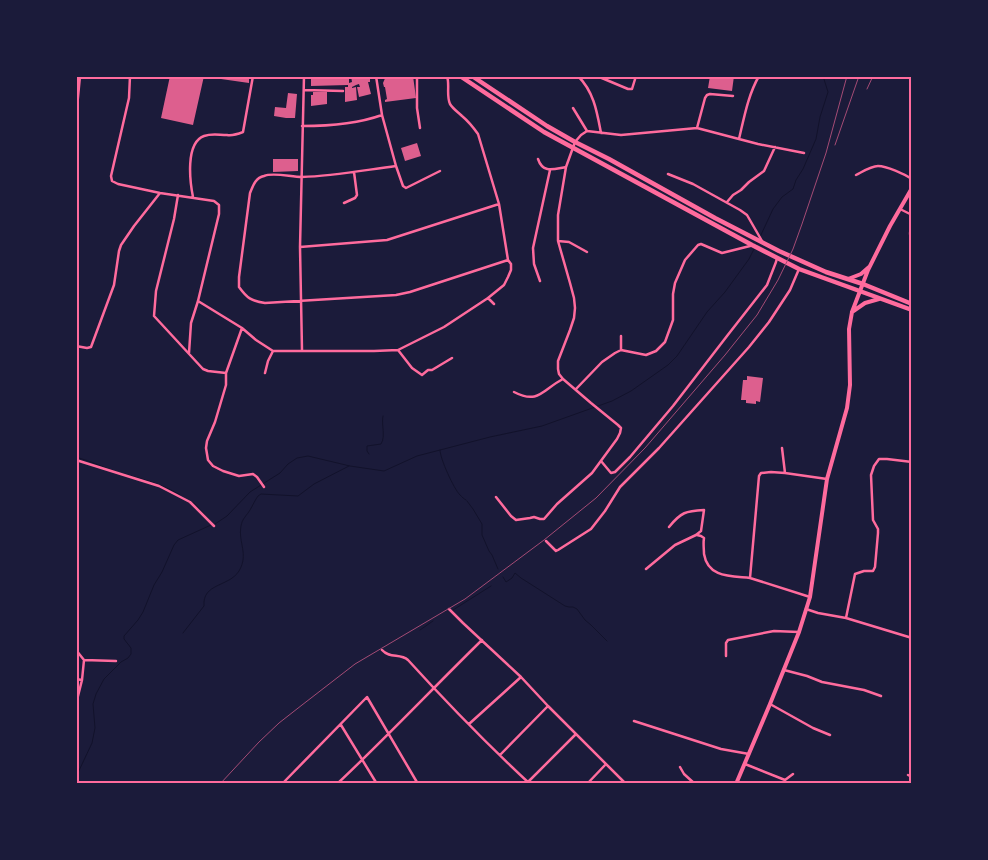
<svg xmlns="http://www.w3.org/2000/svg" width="988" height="860" font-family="'IBM Plex Sans',sans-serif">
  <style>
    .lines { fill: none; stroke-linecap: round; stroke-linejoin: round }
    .stream { stroke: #12122b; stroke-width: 1 }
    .building { fill: #dd5f8e }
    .minor { stroke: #ff6b9d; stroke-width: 2.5 }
    .secondary { stroke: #ff6b9d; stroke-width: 4 }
    .primary { stroke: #ff6b9d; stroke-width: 4.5 }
    .rail { stroke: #a44b75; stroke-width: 1 }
    .neatline { fill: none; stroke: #ff6b9d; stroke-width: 2 }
  </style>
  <rect width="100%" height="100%" fill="#1b1b3a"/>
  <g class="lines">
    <path class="stream" d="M760,237L773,209L782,197L793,189L796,180L803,169L816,139L820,117L828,92L823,76
      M440,450C440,459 454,489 460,495C462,497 464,499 466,500
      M369,454L367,451V446L381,444C386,436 381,425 383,416
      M76,457C90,461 103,467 117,472C140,479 159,482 180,495
      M190,501L195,504L213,524
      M467,501L473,509L482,524V535L489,551L492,555L498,569
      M215,524L227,516L250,492L280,473L288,464L297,458L308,456L350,466L384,471L417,456L490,437L542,426L612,401L631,391L668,365L677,356L707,312L725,292L749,259L757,243
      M503,577L506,582L512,578L515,573L521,578L565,606L569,607H573L577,609L585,620L591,625L607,641
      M453,610L491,586
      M420,630L433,621
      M183,633L204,606C202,583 229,587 239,571C249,554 238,543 241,526C242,519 247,515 250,510C253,505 255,500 258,496L261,494L298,496L314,484L349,466
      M76,777L92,743L95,728L93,704L96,694L104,679L121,662L128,658L131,654V648L124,639V636L138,620L143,612L154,585L162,572L174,545L178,540L211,525"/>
  </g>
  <path class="building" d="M170,76H204L193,125L161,118Z
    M221,76H249V83L221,79Z
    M311,76H349V83L352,82L351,76H370V79H363H370V82H368L371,94L359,97L357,87H360L359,84L356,85L355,84L356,85L352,87V88L356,87L357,100L345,102V87H348V85L311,86Z
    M386,76H413L416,98L385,102V100L387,99L385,87H384L383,83Z
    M710,76H734L732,91L708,88Z
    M313,92H327V104L311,106V95H313Z
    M288,93L297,94L295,118H286L274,116L275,107L286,108Z
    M417,143L421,156L405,161L401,148Z
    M273,159H298V171L273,172Z
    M747,376L763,378L760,402L756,401V404L746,403V400H741L743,380H747Z"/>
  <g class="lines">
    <path class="minor" d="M130,76L129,98L111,176L112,181L118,184L160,193L214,201L219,205V214L198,301L191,323L189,353
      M376,76L382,115L396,166C365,170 333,176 302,177C291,177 273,172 264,176C255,178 253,186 250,193L239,277V287C247,298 251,301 265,303L396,295L410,292L508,260
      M417,76V108L420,128
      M578,76C594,92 597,112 601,133
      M597,76L628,89H632L636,76
      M304,90L343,91
      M573,108L587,131
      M76,118L80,76
      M302,126C328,126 357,124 382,115
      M697,128L705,98L707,95L710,94L733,96
      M739,139C744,118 748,95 759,76
      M538,159C543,174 554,169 566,167
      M396,166L403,186L406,188L440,171
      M668,174L693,184L740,210L747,215L762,241
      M856,175C862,172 871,166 878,166C887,166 904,174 912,179
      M178,195L174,219L156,291L154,316L203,369L208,371L226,373
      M193,197C190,182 185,143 204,136C212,133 219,135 227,135C232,136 238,134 243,132L253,76
      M727,202L733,195L741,190L749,182L764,171L775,147
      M344,203L355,198L357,195L354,172
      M900,209L912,215
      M912,221C909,231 910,237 912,247
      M558,241L569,242L587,252
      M300,247L387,240L499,204
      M540,281L534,264L533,248L550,170
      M488,298L494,304
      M198,301L242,328L256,340L273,351H374L398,350L444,327L488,298L504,285L508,277L511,270V264L508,260L499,204L478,134C473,127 468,121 462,116C458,112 453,109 450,104C446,95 450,85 447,76
      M242,328L226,373V385L215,422L207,441L206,448L208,460L213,466L223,471L239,476L253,474L257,477L264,487
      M76,346L87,348L91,347L114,285L119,251L121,245L134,226L160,193
      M302,350L300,247L304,76
      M398,350L412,368L422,375L428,370H432L452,358
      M621,350V336
      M265,373L268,361L273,351
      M576,389L602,362L615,353L621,350L646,355L656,351L665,342L673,320V294L675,283L685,260L698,245L701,244L722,253L750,246
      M514,392C539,405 543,389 563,379
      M782,448L785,473
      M76,460L159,486L190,502L214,526
      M601,461L611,473L615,472L630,457L673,406L727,336L767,285L776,262L777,258
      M496,497L511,516L516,520L530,518L534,517L540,519H544L557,504L592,473L617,439L620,433L621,428L618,425L591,403L563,379L559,374L558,369V361L570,330L574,318L575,308L574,298L570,283L558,241V215L566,167L575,142L581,135L587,131L621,135L697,128L758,144L804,153
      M697,535L701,536L704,538C703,544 704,549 704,554C708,578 731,576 750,578
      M546,541L556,551L558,550L591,529L605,511L620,487L659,448L749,347L769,322L790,290L799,269
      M646,569L675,545L696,535L701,531L704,510C686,511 681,512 669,527
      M810,597L750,578L759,476L761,473L771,472L785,473L827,479
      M449,609L463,623L521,677L548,706L626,784
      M806,609L818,613L846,618L912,638
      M846,618L855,574L864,571H873L875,567L878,533V529L873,520L871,475L874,466L879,459H887L912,462
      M76,650L84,660L82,680L76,704
      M382,650C390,659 400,653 408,660C447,703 488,745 530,784
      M726,656V643L728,640L774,631L799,632
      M84,660L116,661
      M784,670L807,676L822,682L864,690L881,696
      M76,679L82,680
      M770,704L813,728L830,735
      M634,721L721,749L749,754
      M469,724L521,677
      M341,725L377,784
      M500,755L548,706
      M745,764L785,780L793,774
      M680,767L684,774L695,784
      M908,775L912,777
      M528,782L576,734
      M282,784L367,697L418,784
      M337,784C387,737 433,688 482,640
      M587,784L606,764"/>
    <path class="secondary" d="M848,279L861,274L869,267
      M852,312L865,303L879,299
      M736,784L770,704L799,632L810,597L827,479L847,408L850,385L849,329L852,312L868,270L890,226L912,188"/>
    <path class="primary" d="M460,76L544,132L752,245L799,269L912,310
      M472,76L547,126L575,142L609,159L715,218L779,251L826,272L863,284L912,304"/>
    <path class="rail" d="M867,89L873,76
      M835,145L859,76
      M220,784L259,742L279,723L302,705L355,664L465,599L544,540L596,498L645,448L725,355L757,315L778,280L793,249L802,224L826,153L847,76"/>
  </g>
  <rect width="988" height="860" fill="none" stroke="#1b1b3a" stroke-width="155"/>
  <rect x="78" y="78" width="832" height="704" class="neatline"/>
</svg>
